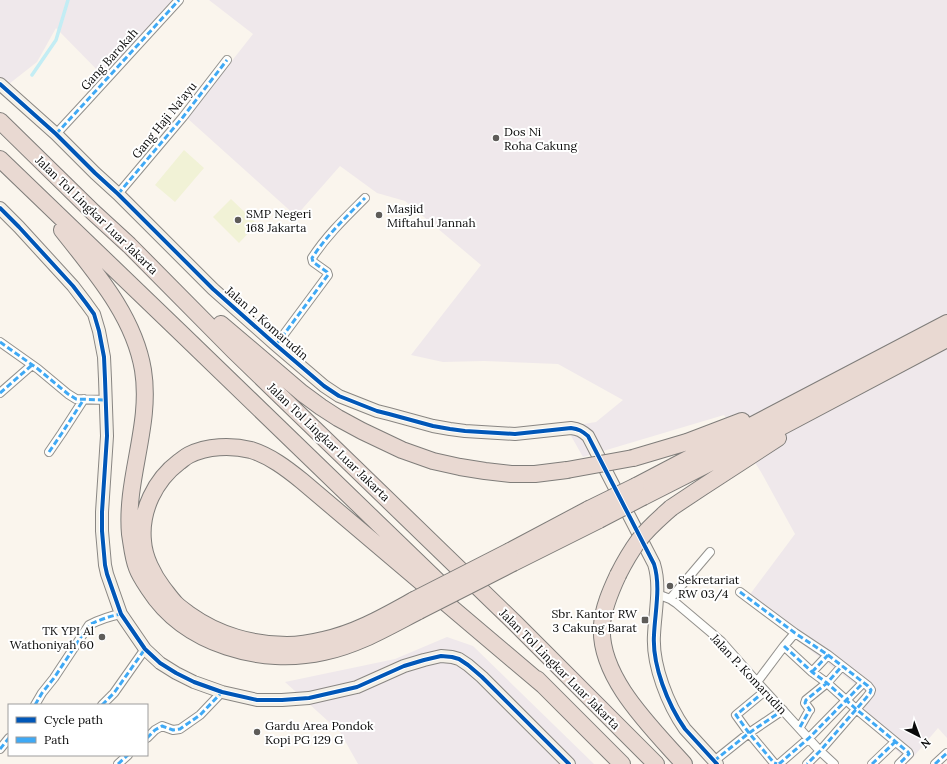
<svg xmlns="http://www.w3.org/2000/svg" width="947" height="764" font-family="Lora,serif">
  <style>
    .industrial { fill: #efe8eb }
    .pitch { fill: #f1f2d6 }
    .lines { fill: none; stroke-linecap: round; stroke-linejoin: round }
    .stream { stroke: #c3edf4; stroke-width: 3.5 }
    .street-casing { stroke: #92908c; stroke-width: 10 }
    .secondary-casing { stroke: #898683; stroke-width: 14 }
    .highway-casing { stroke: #7f7d7a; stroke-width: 18 }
    .street { stroke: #fefefc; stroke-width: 8 }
    .secondary { stroke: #f4f0e7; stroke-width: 12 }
    .highway { stroke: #e9d9d2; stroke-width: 16 }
    .highway-bridge-casing { stroke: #7f7d7a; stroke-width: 18; stroke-linecap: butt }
    .highway-bridge { stroke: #e9d9d2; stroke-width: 16 }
    .quiet { stroke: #3fa9f5; stroke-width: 3; stroke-dasharray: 6 3; stroke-linecap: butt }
    .cycleway-casing { stroke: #fff; stroke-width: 6 }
    .cycleway { stroke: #0057b8; stroke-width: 4 }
    .poi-dot { fill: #5e5c59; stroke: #fff; stroke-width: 1.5 }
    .labels { text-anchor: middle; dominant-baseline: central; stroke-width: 4; stroke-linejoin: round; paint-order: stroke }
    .street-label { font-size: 12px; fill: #0a0a0a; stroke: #fff }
    .poi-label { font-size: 12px; fill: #0a0a0a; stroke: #fff; text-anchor: start }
  </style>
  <rect width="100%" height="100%" fill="#faf5ed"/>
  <path class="industrial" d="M0,0H175L108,81L56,28L37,62L0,91Z
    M209,0H947V738L938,728L909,762L858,715L872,697L745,601L795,534L761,472L724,415L583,457L566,427L596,422L623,400L558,364L484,361L443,362L411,355L481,265L405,201L377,193L340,166L296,216L187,118L253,34Z
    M447,637L473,646L594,764H358L340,732L285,682L395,659Z"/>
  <path class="pitch" d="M184,150L204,168L175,202L155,185Z
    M231,199L257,224L239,243L213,217Z"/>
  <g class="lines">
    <path class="stream" d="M32,75L56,40L68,0"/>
    <defs>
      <path id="street" d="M56,134L81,107L179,0
        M118,194L183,117L227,60
        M0,342L38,369L68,394L76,399L106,400
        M276,345L328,275L327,272L313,262L312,258C327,235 346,217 365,198
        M0,393L32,365
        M49,452L62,433L84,399
        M740,592L795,633L828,655L868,686L871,690L870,693L866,698L820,751L807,764
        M657,594L670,599L676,603L721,641L757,682L820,751L834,764
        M670,599L710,552
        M784,646L812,672L827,683L856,709L908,752L909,754L899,764
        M812,672L828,655
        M757,682L784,646L795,633
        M765,691L736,715L749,733L774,763L777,764
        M35,705L42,693L54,678L89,625C99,620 110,616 121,614
        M102,705L114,693L145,649
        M800,727L809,711L810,710L805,703L806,700L827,683L842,666
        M147,738L155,730L162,726L173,730L180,729L200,715L222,692
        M0,749L9,738
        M714,761L749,733L783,710
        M118,764L128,755
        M779,764L809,738L863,683
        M872,764L895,742
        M935,764L947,753"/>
      <path id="secondary" d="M0,84L56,134L95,173L118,194L213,289L276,345L324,386L339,396L377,411L389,414L433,426L450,429L465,431L515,434L571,428C579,429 582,431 588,436L654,564C661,586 655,612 654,635C652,665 668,705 685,729L717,764
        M0,208L19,227L73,286L86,303L94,314L99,331L104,357L105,379L107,436L102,512V531L105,565L107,574L121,614L145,649L160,663L176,673L194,682L222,692L257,700H282L309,698L357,687L404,666L424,660L441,656L452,657L459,659L468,665L482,677L569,764"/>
      <path id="highway" d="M0,121L93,212L129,245L234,351L515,623L656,764
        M0,159L183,335L452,595
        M62,230C95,272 134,316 143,370C152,425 125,479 130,534C132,546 133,558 137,568C140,576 145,583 149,589C185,645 262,666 324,652C358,645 388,627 419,611
        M221,324L302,393L321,407L338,418L362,431L402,450L433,461L460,467L485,471L511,474H535L567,470
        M633,458L687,442L742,421
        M636,486L947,323
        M643,497L779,428L947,339
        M671,508L701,488L778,438
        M510,551L589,509
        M513,563L599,520
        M618,575C611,590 603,608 602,625C598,677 652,728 684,764
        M414,600C385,616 356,633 323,640C311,643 299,645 287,645C253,645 218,635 190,615C186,612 180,608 176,604C171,599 167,593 163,588C153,575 144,557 143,541C140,511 155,480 179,462C182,460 185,457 189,455C207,446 231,445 251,450C270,456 286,468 302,481L544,686
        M537,679L622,764"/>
    </defs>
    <use href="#street" class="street-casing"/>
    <use href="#secondary" class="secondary-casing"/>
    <use href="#highway" class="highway-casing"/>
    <use href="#street" class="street"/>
    <use href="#secondary" class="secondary"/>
    <use href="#highway" class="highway"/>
    <defs>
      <path id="highway-bridge" d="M567,470L633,458
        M589,509L636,486
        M599,520L643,497
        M618,575C624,563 631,551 639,540C648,528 660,518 671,508
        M414,600L510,551
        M419,611L513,563"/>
    </defs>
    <use href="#highway-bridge" class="highway-bridge-casing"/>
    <use href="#highway-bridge" class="highway-bridge"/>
    <path class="quiet" d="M56,134L81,107L179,0
      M118,194L183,117L227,60
      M0,342L38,369L68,394L76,399L106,400
      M276,345L328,275L327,272L313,262L312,258C327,235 346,217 365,198
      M0,393L32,365
      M49,452L62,433L84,399
      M740,592L795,633L828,655L868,686L871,690L870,693L866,698L820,751L807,764
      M784,646L812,672L827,683L856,709L908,752L909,754L899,764
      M812,672L828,655
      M765,691L736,715L749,733L774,763L777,764
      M35,705L42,693L54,678L89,625C99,620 110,616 121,614
      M102,705L114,693L145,649
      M800,727L809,711L810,710L805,703L806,700L827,683L842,666
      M147,738L155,730L162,726L173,730L180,729L200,715L222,692
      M0,749L9,738
      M714,761L749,733L783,710
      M118,764L128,755
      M779,764L809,738L863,683
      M872,764L895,742
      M935,764L947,753"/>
    <defs>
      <path id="cycleway" d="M0,84L56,134L95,173L118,194L213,289L276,345L324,386L339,396L377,411L389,414L433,426L450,429L465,431L515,434L571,428C579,429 582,431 588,436L654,564C661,586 655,612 654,635C652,665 668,705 685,729L717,764
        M0,208L19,227L73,286L86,303L94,314L99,331L104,357L105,379L107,436L102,512V531L105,565L107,574L121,614L145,649L160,663L176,673L194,682L222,692L257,700H282L309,698L357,687L404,666L424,660L441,656L452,657L459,659L468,665L482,677L569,764"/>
    </defs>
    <use href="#cycleway" class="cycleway-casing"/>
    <use href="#cycleway" class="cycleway"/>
  </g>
  <g class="poi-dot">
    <circle cx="496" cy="138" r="4"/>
    <circle cx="379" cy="215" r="4"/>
    <circle cx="238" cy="220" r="4"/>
    <circle cx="670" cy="586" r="4"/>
    <rect x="641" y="616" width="8" height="8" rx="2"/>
    <circle cx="102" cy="637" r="4"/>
    <circle cx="257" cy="732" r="4"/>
  </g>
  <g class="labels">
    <g class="street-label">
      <text transform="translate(109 59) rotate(-48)">Gang Barokah</text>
      <text transform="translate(164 120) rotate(-51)">Gang Haji Na'ayu</text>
      <text transform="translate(97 215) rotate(44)">Jalan Tol Lingkar Luar Jakarta</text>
      <text transform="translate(267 323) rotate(41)">Jalan P. Komarudin</text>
      <text transform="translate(329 442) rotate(44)">Jalan Tol Lingkar Luar Jakarta</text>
      <text transform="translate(560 669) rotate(45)">Jalan Tol Lingkar Luar Jakarta</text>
      <text transform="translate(749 674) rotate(47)">Jalan P. Komarudin</text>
    </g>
    <g class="poi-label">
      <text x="504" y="131">Dos Ni<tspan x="504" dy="14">Roha Cakung</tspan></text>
      <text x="387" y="208">Masjid<tspan x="387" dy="14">Miftahul Jannah</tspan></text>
      <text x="246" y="213">SMP Negeri<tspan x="246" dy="14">168 Jakarta</tspan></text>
      <text x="678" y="579">Sekretariat<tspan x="678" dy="14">RW 03/4</tspan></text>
      <text x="637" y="613" text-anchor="end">Sbr. Kantor RW<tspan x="637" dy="14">3 Cakung Barat</tspan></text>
      <text x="94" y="630" text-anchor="end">TK YPI Al<tspan x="94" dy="14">Wathoniyah 60</tspan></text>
      <text x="265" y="725">Gardu Area Pondok<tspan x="265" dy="14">Kopi PG 129 G</tspan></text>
    </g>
  </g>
  <rect x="8" y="704" width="140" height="52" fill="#ffffff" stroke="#9d9d9d"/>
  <rect x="16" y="717" width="20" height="6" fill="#0057b8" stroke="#9d9d9d"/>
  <text x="44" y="724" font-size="12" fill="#0a0a0a">Cycle path</text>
  <rect x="16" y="737" width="20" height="6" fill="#3fa9f5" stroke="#9d9d9d"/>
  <text x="44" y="744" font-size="12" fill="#0a0a0a">Path</text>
  <g transform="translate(919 736) rotate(138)" stroke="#ffffff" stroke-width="3" paint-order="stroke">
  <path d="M0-3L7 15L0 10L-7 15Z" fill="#0a0a0a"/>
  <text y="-6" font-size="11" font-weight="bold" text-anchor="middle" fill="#0a0a0a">N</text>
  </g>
</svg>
